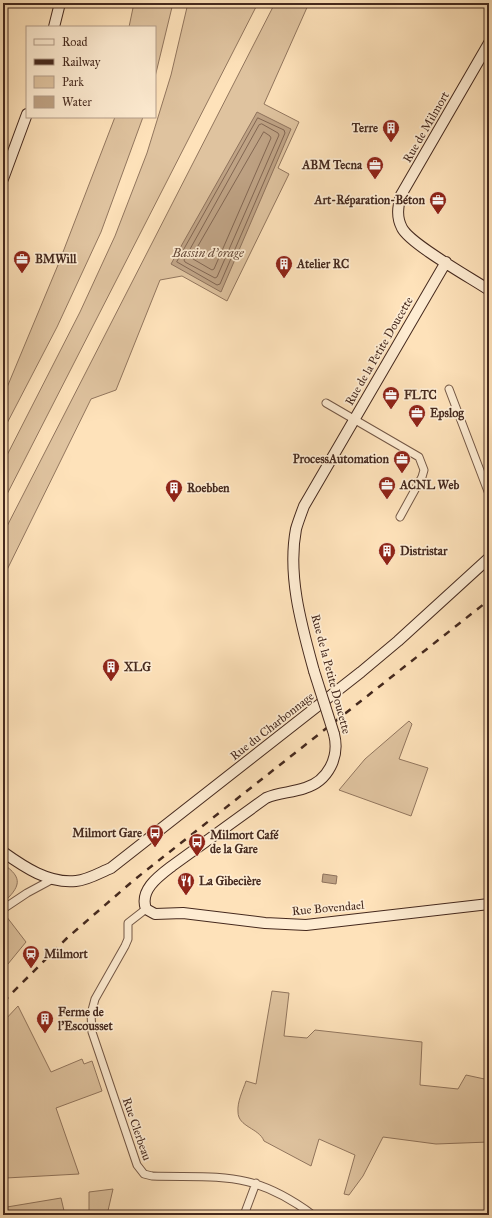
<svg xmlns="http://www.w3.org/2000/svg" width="492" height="1218" font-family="'IM FELL Great Primer',serif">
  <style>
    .green { fill: #dfc39f; stroke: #92765e }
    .water { fill: #bfa385; stroke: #8e725c }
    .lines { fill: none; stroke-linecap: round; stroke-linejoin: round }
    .shore { stroke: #826652; stroke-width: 1 }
    .street-casing { stroke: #735745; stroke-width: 9 }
    .secondary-casing { stroke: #45291e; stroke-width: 12 }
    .street { stroke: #feecd2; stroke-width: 7 }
    .secondary { stroke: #feecd2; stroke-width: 10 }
    .rail { stroke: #45291e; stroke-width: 2.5; stroke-dasharray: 7 7; stroke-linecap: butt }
    .secondary-bridge-casing { stroke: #45291e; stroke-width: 12; stroke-linecap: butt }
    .secondary-bridge { stroke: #feecd2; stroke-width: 10 }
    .labels { text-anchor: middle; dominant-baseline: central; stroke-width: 3.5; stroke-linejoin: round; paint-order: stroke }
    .street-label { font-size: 12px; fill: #45291e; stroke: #feecd2 }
    .poi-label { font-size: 12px; font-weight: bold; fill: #45291e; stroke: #feecd2; text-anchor: start }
    .water-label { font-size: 13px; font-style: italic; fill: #6a4e3d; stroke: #feecd2 }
  </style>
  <rect width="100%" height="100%" fill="#fee2ba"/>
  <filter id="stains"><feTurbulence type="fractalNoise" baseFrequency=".005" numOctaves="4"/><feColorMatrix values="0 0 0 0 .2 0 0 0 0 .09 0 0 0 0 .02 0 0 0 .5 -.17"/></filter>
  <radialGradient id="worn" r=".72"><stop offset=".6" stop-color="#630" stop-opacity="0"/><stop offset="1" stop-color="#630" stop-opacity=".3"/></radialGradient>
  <path class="green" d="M134,3H173L155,77V27H129Z
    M188,3H258L3,502V463L80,312L115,236L147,153L171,75Z
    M275,3H309L264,104L299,122L278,168L289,174L227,301L182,276L160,280L116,390L91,399L3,578V534Z
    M115,117H143L101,232L57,327L3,431V397L58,265Z
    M409,721L412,724L399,759L428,768L411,816L339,790L365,759Z
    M3,864C24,878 20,887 3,903Z
    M3,912L26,942L3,970Z
    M272,991L289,993L284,1036L307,1038L315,1030L422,1042L420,1085L458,1089L466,1075L489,1080V1142L436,1144L383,1137L363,1176L349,1195L344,1194L355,1155L319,1139L311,1166L264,1141C259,1128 238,1127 238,1112C237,1102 243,1090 246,1081L256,1084Z
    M18,1006L51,1072L82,1059L84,1064L92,1061L102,1091L56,1108L79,1174L6,1178L3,1189L7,1207L61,1198L65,1215H41L3,1210V1022Z
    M113,1189L107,1215H77L89,1213V1192Z"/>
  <path class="water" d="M257,112L291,129L221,292L171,264Z
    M323,874L337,876L336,884L322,882Z"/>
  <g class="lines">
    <path class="shore" d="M258,118L284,130L285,133L220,284L217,285L177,262Z
      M262,124L278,133L279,135L217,277L215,278L185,262L184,260L259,125Z
      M264,132L270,136L271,138L214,269L212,270L193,259L192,257Z"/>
    <defs>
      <path id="street" d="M449,389L489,494
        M326,403L419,457L424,470L422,477L400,517
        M3,909L27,893L53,879
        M146,909L128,923V939L125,946L95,999L91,1014L92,1032L137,1165L144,1174L152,1176C222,1178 252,1170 313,1215
        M244,1215L256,1183"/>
      <path id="secondary" d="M54,27L60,3
        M489,43L401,195C398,206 396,217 402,228C410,244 471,278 489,290
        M3,179L27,114
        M314,671C302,627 287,576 296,529C298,522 301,514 304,506L446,262
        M334,734C340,757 328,781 305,788C291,793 279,792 266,798L172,866C159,876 139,890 146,909L155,914L183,913L265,923L306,925L489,904
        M3,852C24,867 49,884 76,881C88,880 101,872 111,868L361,672L398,641L489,558"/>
    </defs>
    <use href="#street" class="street-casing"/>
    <use href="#secondary" class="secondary-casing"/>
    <use href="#street" class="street"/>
    <use href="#secondary" class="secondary"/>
    <path class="rail" d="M3,1002L67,938L134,880L489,600"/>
    <defs>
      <path id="secondary-bridge" d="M314,671L334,734"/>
    </defs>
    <use href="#secondary-bridge" class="secondary-bridge-casing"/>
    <use href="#secondary-bridge" class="secondary-bridge"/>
  </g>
  <defs>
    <symbol id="building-pin" viewBox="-11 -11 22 30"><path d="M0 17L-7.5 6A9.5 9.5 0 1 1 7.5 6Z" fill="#8f2418" stroke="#feecd2"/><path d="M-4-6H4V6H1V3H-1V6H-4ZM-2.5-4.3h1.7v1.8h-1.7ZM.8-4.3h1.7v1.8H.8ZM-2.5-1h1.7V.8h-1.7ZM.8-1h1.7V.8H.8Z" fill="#fff"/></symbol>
    <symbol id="office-pin" viewBox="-11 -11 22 30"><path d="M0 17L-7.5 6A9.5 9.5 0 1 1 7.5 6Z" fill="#8f2418" stroke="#feecd2"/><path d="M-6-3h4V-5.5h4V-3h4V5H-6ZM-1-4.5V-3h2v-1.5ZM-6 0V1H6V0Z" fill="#fff"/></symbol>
    <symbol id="bus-pin" viewBox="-11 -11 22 30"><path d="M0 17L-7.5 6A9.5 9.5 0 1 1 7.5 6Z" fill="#8f2418" stroke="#feecd2"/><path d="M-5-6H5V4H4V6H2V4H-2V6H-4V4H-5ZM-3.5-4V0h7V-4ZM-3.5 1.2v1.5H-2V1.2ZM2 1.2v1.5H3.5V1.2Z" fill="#fff"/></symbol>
    <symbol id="restaurant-pin" viewBox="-11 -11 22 30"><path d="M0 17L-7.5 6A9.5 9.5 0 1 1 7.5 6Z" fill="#8f2418" stroke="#feecd2"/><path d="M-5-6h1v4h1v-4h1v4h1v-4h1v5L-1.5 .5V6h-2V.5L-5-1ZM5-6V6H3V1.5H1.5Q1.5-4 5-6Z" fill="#fff"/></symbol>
    <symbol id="station-pin" viewBox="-11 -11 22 30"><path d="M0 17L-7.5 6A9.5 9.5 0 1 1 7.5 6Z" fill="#8f2418" stroke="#feecd2"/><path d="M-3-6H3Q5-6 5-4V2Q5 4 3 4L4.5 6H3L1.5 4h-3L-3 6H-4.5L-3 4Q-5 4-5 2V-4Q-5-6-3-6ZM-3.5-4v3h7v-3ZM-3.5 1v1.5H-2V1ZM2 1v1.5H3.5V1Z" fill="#fff"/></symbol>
  </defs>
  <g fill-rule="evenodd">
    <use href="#building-pin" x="381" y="118" width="20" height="27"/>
    <use href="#office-pin" x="365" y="155" width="20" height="27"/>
    <use href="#office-pin" x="428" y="190" width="20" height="27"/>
    <use href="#office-pin" x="12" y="249" width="20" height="27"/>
    <use href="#building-pin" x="274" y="254" width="20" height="27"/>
    <use href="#office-pin" x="381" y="385" width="20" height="27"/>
    <use href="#office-pin" x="407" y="403" width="20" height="27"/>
    <use href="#office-pin" x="392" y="449" width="20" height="27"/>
    <use href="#office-pin" x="377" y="475" width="20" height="27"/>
    <use href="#building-pin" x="164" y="478" width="20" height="27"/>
    <use href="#building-pin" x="377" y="541" width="20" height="27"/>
    <use href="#building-pin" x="101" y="657" width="20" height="27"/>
    <use href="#bus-pin" x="145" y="823" width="20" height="27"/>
    <use href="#bus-pin" x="187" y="832" width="20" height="27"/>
    <use href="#restaurant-pin" x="176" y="871" width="20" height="27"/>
    <use href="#station-pin" x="21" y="944" width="20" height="27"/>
    <use href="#building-pin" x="35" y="1009" width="20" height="27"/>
  </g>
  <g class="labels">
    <g class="street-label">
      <text transform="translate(426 127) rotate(-60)">Rue de Milmort</text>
      <text transform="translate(379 351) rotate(-60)">Rue de la Petite Doucette</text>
      <text transform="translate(331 674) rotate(75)">Rue de la Petite Doucette</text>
      <text transform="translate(272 726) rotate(-38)">Rue du Charbonnage</text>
      <text transform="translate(328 908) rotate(-5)">Rue Bovendael</text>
      <text transform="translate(137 1129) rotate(71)">Rue Clerbeau</text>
    </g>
    <g class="poi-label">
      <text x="378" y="128" text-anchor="end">Terre</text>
      <text x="362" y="165" text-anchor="end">ABM Tecna</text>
      <text x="425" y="200" text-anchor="end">Art-Réparation-Béton</text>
      <text x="35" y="259">BMWill</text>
      <text x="297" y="264">Atelier RC</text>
      <text x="404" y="395">FLTC</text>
      <text x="430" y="413">Epslog</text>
      <text x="389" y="459" text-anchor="end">ProcessAutomation</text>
      <text x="400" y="485">ACNL Web</text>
      <text x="187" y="488">Roebben</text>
      <text x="400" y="551">Distristar</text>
      <text x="124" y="667">XLG</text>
      <text x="142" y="833" text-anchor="end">Milmort Gare</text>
      <text x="210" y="835">Milmort Café<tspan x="210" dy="14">de la Gare</tspan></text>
      <text x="199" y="881">La Gibecière</text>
      <text x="44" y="954">Milmort</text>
      <text x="58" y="1012">Ferme de<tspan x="58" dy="14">l'Escousset</tspan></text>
    </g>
    <g class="water-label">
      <text x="208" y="253">Bassin d'orage</text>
    </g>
  </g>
  <rect width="492" height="1218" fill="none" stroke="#fee2ba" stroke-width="16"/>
  <rect x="4" y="4" width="484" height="1210" fill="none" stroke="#45291e" stroke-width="2"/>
  <rect x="8" y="8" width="476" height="1202" fill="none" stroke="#45291e"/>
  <rect x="26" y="26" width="130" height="92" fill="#feecd2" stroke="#b49e8a"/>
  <rect x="34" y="39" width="20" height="6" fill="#feecd2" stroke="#b49e8a"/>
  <text x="62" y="46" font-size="12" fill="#45291e">Road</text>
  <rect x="34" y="59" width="20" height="6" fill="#45291e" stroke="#b49e8a"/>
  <text x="62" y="66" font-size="12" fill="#45291e">Railway</text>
  <rect x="34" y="76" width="20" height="12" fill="#dfc39f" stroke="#b49e8a"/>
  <text x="62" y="86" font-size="12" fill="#45291e">Park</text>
  <rect x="34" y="96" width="20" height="12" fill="#bfa385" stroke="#b49e8a"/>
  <text x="62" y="106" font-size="12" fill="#45291e">Water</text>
  <rect width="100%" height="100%" filter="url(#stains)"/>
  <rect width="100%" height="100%" fill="url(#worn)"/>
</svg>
